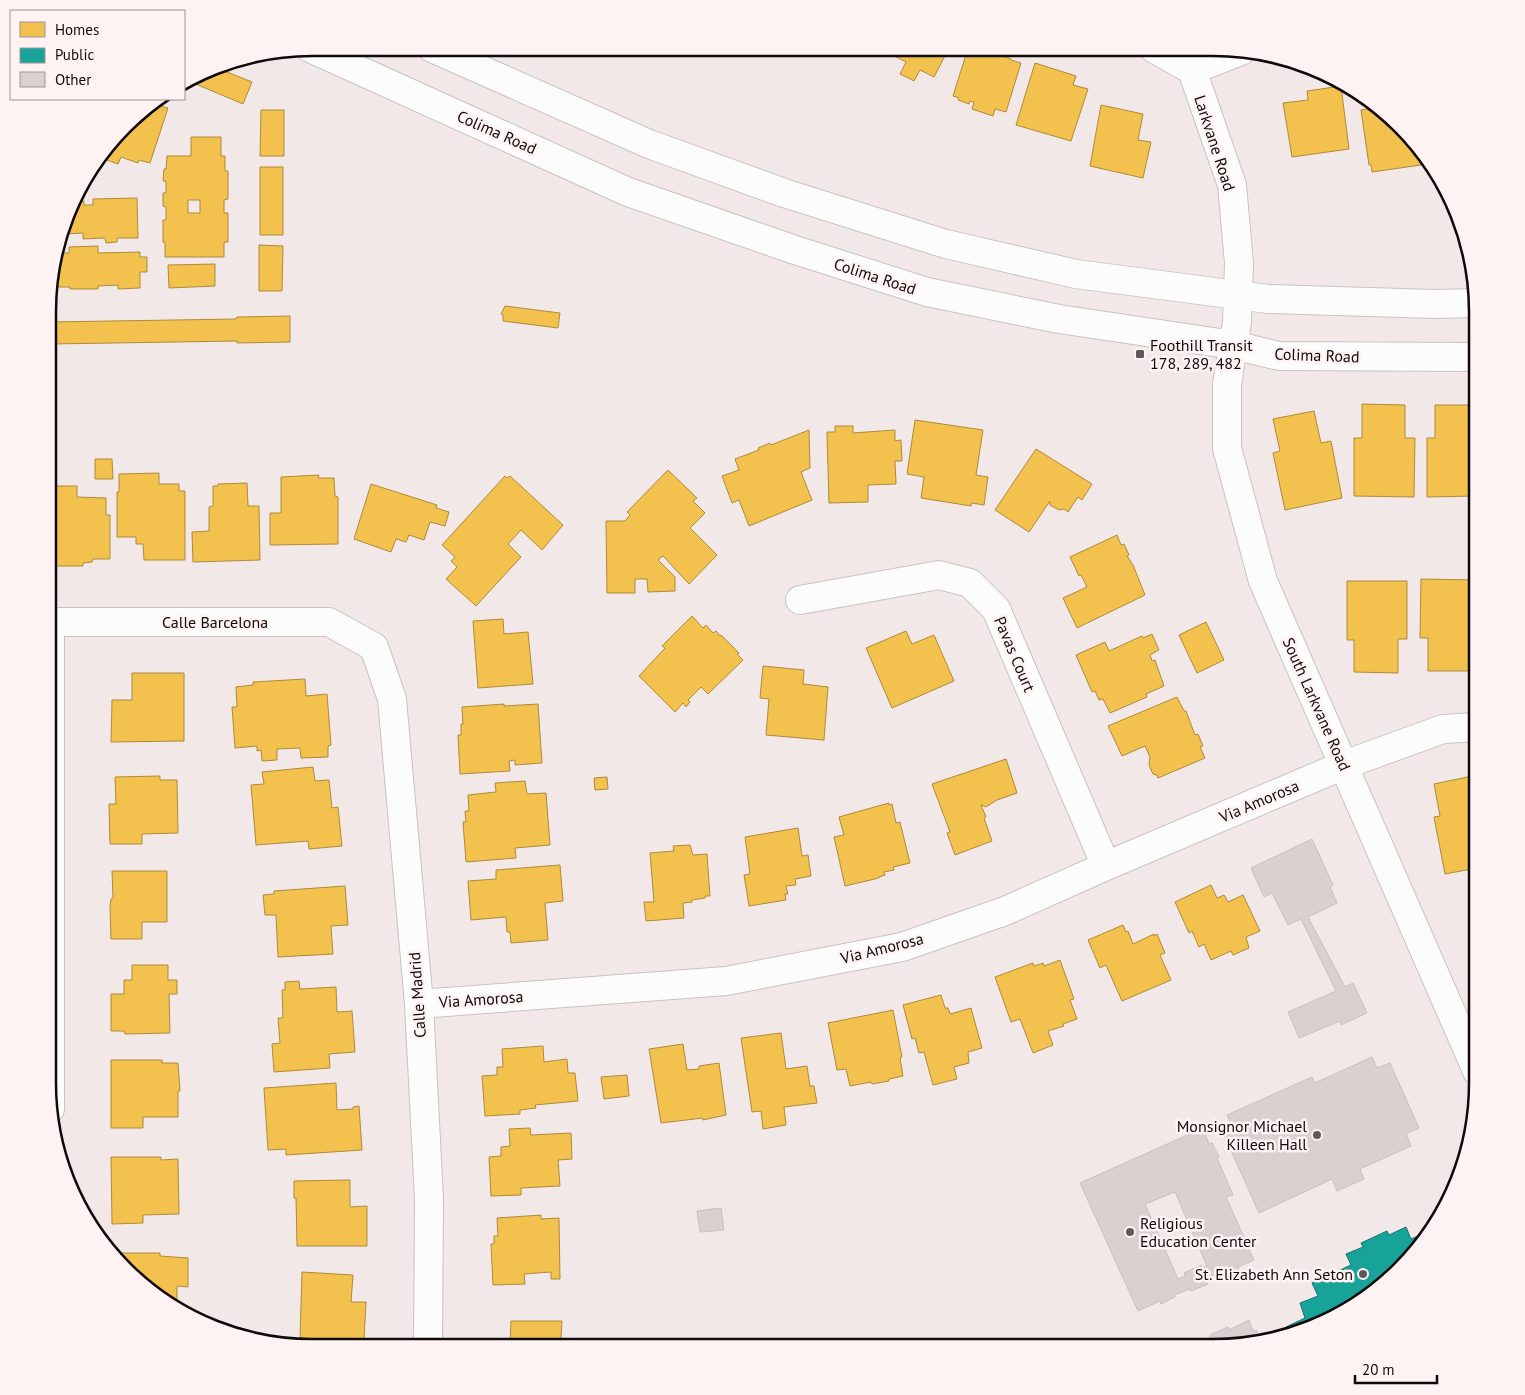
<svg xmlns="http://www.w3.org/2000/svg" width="1525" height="1395" font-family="'PT Sans',sans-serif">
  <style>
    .homes { fill: #f2c14e; stroke: #ae8a3a; fill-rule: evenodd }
    .public { fill: #17a398; stroke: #15756d }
    .building { fill: #d9d0cf; stroke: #c8c0bf; fill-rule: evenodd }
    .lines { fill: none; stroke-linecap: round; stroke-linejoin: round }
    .minor-casing { stroke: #cac2c2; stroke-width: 30 }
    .major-casing { stroke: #cac2c2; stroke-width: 30 }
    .minor { stroke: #fdfcfc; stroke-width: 28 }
    .major { stroke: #fdfcfc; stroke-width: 28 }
    .poi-dot { fill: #5f5858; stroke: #fef2f2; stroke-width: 2 }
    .labels { text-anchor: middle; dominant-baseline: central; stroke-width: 5; stroke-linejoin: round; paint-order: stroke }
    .street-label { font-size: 16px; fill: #100a0a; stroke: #fef2f2 }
    .poi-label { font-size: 16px; fill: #100a0a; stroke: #fef2f2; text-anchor: start }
    .rim { fill: none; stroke: #100a0a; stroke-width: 2.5 }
  </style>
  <rect width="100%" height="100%" fill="#f2e8e8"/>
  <path class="homes" d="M886,48H949L934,77L920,70L914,81L900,74L906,62L885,51Z
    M968,48H998L996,54L1011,59V60L1021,63L1006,112L995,109L993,116L972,109L974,102L970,101L969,104L958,100L959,98L953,96Z
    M1035,63L1076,76L1073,85L1088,89L1071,141L1016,125Z
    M217,68L252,82L243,104L191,82Z
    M1341,86L1349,149L1292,157L1283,103L1308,100L1307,91Z
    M154,104L168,108L150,163L139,160L138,163L121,157L118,164L104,159L106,152L138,113Z
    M1101,105L1143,114L1138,140L1151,142L1143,178L1090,166Z
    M1373,108L1412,138L1423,156L1420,157L1421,165L1372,172L1371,165H1369L1361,110Z
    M261,110H284V156H260Z
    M191,137H221V156H225V171H228V199L224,200V213H228V242H224V257H165V243L163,242V220H166V207L163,206V193H166V181H163L164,169H166L167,156H191ZM188,200H200V213H188Z
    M260,167H283V235H260Z
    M137,198L138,238H117V242L106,243L105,238L83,239V233L65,234L76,201H84V205H93V199Z
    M259,245L283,246L282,291H259Z
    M98,246V253L140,252V257H147V272H140V288L118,289V285L98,286V289H70V287H50V278L58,253H69V247Z
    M215,264V286L169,288L168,265Z
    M505,306L560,313L558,328L503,321V315L501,314Z
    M290,316V342L237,343V341L50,344V322L236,319L237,317Z
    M1362,404L1405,405V438H1415L1414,497L1354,496V438H1362Z
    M1435,405H1477V496L1427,497V438H1435Z
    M1314,411L1321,443L1331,441L1342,498L1285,510L1273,453L1280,451L1273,419Z
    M915,420L983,430L976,475L988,477L984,505L972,503L971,506L921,498L924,477L907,474Z
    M835,426H853V433L895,430V441L901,440L902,461H895L896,484L868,485V502L829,503L827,432H835Z
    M809,430L810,468L801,472L812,500L749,526L739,500L732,503L722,476L739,470L735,459L759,450L758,448L770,443L771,445Z
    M1036,449L1092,484L1082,500L1078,497L1068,512L1064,509L1059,510L1050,505V501L1029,532L995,510Z
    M95,459H112L113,479H95Z
    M668,470L697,498L693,501L705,513L690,528L717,555L689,584L663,556L658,560L675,577V591L648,592L647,579H635V593H607L606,521H625L630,515L627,512Z
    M159,473V484H179V491H185V560H144L143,544H136V537H117V492H119V474Z
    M319,475L318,478H334L335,496L338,497V544L270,545V513H281V477Z
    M505,476L507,478L510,476L563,525L542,550L521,530L508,544L521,557L476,606L446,579L457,567L451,561L455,557L442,545Z
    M247,483L248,506H259L260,560L193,562L192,532L209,531V507L213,506V486H218V484Z
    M371,484L437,505L436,508L449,512L445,526L430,522L424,540L409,535L406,542L396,539L391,552L354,539Z
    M56,486H77V497L106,498V515H110V559H93L92,562L83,563V566H49L52,498H56Z
    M1117,535L1121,545L1124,544L1129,555L1127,556L1133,565L1145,595L1077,628L1063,598L1087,587L1081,575L1079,576L1070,557Z
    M1421,579L1477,580V638H1471V671H1428V638H1420Z
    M1347,581H1407V639H1398V673L1354,672V640H1347Z
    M692,616L703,628L706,625L713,633L716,631L720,636L721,635L739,653L737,654L743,660L708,694L701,687L688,700L690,702L686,707L683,703L675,712L639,676L665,648L662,646Z
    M503,619L504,634L528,632L533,684L478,688L473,621Z
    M1206,622L1224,660L1197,673L1179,635Z
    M906,631L912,644L934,635L954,681L892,708L866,648Z
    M1152,634L1159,650L1150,655L1152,661L1155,660L1164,686L1146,694L1147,697L1110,713L1103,699L1099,700L1095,691L1092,692L1076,655L1105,642L1109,651L1142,636L1143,638Z
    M763,666L804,670L803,684L828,687L824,740L766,735L769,699L760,698Z
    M132,673H184V741L111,742L112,700H132Z
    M305,679L306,696L327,694L331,745L328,746V757L301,758L300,748L277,749V760L262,761L261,750L257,751V746L235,748L232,707H237L236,687L253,685V682Z
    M1177,697L1184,711H1186L1195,735L1198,734L1203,746L1200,747L1205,758L1158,778L1157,775L1153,774L1149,765L1150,757L1145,746L1122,756L1108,726Z
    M504,704V706L538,704L542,763L515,765V760L509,761L510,771L460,774L458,735H461V724H463L462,707Z
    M1006,759L1017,793L997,800L986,807L981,805L986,817L984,818L992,841L955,855L947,833L950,832L932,784Z
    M313,767L315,781L329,780L332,808L338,807L342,846L309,849L308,841L256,845L251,785L264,784L262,772Z
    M1477,775V868L1445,874L1434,817L1440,816L1434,784Z
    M160,776V780H177L178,833L142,834V844H110L109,804H116L115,777Z
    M607,777L608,789L595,790L594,778Z
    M525,781L527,794L546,793L550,845L515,848L516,858L466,862L463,822H466L465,811H469L468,795L496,792L495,783Z
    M889,803V805L892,804L896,823L900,822L910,863L893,867L894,870L884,872L885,875L879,877V878L845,886L834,837L844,835L839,817Z
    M798,828L802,856L808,855L811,876L795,879L796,885L786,886L788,894H785L786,900L749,906L744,875L750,874L745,837Z
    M690,845L693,855L707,854L710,896H705V898L692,900V902L683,903L684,918L646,921L644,902H654L650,853L674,851L673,846Z
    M560,865L563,901L545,903L548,940L511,943L510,932H507L506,917L471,920L468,881L496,879V870Z
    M112,871H167V922H142V939H111L110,906L111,899L113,898Z
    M1211,885L1217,898L1224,895L1228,902L1243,895L1260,931L1246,937L1249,948L1233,955L1231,951L1211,960L1204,944L1199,947L1192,931L1189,933L1175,902Z
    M345,886L348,925L331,926L333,954L278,957L276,915H265L263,895L274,894V891Z
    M1123,925L1126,932L1128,931L1133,944L1154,934V936L1157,934L1165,953L1160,955L1171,980L1122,1001L1106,965L1100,968L1088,940Z
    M1060,960L1074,999L1070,1000L1077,1019L1063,1024L1064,1026L1048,1031L1053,1045L1033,1053L1020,1019L1011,1022L995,977L1033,963L1034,966L1043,963L1044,966Z
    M132,965H168V980H177V994H169L170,1033L125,1034L124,1031H111V994H124V980H132Z
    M299,981L300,989L336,987L337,1012L352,1011L355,1052L329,1054L330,1068L274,1072L272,1044L280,1043L278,1018H283L282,990H285V982Z
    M941,995L945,1008H948L950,1014L971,1008L982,1048L968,1052L969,1063L954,1067L957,1079L933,1085L924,1052L919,1053L915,1038L912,1039L903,1005Z
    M893,1010L902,1057L900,1058L903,1076L889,1079V1081L872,1084L871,1082L850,1086L846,1069L837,1070L828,1023Z
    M781,1033L786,1069L807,1066L810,1086H814L817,1103L784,1107L786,1125L763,1129L761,1111L752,1112L741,1038Z
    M683,1044L687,1070L699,1069V1066L719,1063L726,1115L703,1120V1118L661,1123L649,1049Z
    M543,1046L544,1062L567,1059L568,1073H575L578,1101L535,1105L536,1108L520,1110V1114L485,1116L482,1076L497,1075V1067H503L502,1049Z
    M111,1060H162V1063H178L180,1091H178V1117H143V1128H111Z
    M627,1075L629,1096L604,1099L601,1077Z
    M336,1083L337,1110L353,1109V1107L359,1106L362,1150L286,1155V1149L268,1150L264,1088Z
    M530,1128L531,1135L571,1133L572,1159L558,1160L560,1186L521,1188V1195L491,1196L489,1157L501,1156V1147L510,1146L509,1129Z
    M111,1157H161V1160L178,1159L179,1214L143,1215V1223L112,1224Z
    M350,1180V1207L367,1206V1246H297L296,1198H294V1181Z
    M541,1215V1219L559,1218L560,1279H551V1272L524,1274L525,1284L493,1285L491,1244H494V1236H498L497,1218Z
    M115,1253H160V1256L188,1258V1287L177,1286V1306L115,1259Z
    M302,1272L353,1275L351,1302H366L364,1340L347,1339V1341L300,1338Z
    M511,1321H562L561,1339H559V1347H510Z"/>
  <path class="public" d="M1406,1227L1411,1239L1425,1233L1387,1282L1313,1327L1288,1333L1286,1327L1305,1318L1300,1303L1318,1296L1312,1283L1351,1265L1346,1254L1363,1247L1361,1243L1387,1231L1389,1235Z"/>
  <path class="building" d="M1312,839L1333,885L1330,887L1337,903L1308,917L1345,987L1353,983L1367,1013L1341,1025L1340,1021L1299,1038L1288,1012L1336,991L1301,919L1288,925L1272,893L1264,897L1251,868Z
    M1372,1057L1377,1068L1390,1063L1419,1128L1406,1134L1411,1146L1360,1169L1364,1179L1337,1191L1332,1179L1259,1213L1225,1137L1235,1132L1227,1115L1312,1077L1315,1083Z
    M1203,1128L1209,1144L1212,1143L1219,1157L1217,1158L1233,1195L1226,1197L1254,1260L1238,1267L1239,1270L1225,1276L1223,1274L1206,1281L1208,1284L1191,1291L1190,1289L1174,1295L1175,1297L1161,1304L1160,1301L1138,1311L1080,1183ZM1175,1192L1207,1266L1202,1268L1201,1265L1184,1273L1185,1276L1178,1279L1145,1204Z
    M721,1208L724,1230L700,1232L697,1211Z
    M1249,1320L1253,1331L1256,1330L1260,1340L1229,1347H1188L1211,1337L1210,1335L1228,1327L1229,1330Z"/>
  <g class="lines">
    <defs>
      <path id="minor" d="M1153,48L1192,70L1232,185L1239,263L1237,322L1227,384V448L1263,581L1477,1071
        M1192,70L1241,51
        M800,600L939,575L970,583L996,609L1106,866
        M49,622H329L374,647L392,699L419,1004L429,1199L428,1347
        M419,1004L726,981L902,947L1005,911L1106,866L1344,765L1443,729L1477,727
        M50,1109V622"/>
      <path id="major" d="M310,48L628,192L795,250L927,292L1059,319L1233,345L1279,356L1477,357
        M432,48L649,144L784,193L946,244L1076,274L1268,299L1435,304L1477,303"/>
    </defs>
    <use href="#minor" class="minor-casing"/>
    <use href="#major" class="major-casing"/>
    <use href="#minor" class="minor"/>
    <use href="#major" class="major"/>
  </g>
  <g class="poi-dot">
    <rect x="1135" y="349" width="10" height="10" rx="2.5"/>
    <circle cx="1317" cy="1135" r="5"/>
    <circle cx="1130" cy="1232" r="5"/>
    <circle cx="1363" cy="1274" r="5"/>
  </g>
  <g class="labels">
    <g class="street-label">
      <text transform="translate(497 132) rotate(24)">Colima Road</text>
      <text transform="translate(1215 143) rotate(72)">Larkvane Road</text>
      <text transform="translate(875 276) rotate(18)">Colima Road</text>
      <text transform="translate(1317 355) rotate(2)">Colima Road</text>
      <text x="215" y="622">Calle Barcelona</text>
      <text transform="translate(1015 654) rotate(67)">Pavas Court</text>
      <text transform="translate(1317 704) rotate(66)">South Larkvane Road</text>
      <text transform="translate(1259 801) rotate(-23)">Via Amorosa</text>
      <text transform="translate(882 948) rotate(-14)">Via Amorosa</text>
      <text transform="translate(417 995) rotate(-94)">Calle Madrid</text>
      <text transform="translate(481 999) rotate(-4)">Via Amorosa</text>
    </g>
    <g class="poi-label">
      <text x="1150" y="345">Foothill Transit<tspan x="1150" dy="18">178, 289, 482</tspan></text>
      <text x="1307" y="1126" text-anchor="end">Monsignor Michael<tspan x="1307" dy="18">Killeen Hall</tspan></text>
      <text x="1140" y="1223">Religious<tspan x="1140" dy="18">Education Center</tspan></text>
      <text x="1353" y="1274" text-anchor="end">St. Elizabeth Ann Seton</text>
    </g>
  </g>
  <path d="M0 0H1525V1395H0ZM312 56H1213A256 256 0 0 1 1469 312V1083A256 256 0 0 1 1213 1339H312A256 256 0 0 1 56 1083V312A256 256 0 0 1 312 56Z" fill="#fef2f2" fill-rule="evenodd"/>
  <path class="rim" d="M312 56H1213A256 256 0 0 1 1469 312V1083A256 256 0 0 1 1213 1339H312A256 256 0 0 1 56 1083V312A256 256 0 0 1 312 56Z"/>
  <rect x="10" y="10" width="175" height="90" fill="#fef2f2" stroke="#9f9595"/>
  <rect x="20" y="22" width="25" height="15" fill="#f2c14e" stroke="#9f9595"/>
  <text x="55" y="35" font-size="15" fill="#100a0a">Homes</text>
  <rect x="20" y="48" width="25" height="15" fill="#17a398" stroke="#9f9595"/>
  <text x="55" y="60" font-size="15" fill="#100a0a">Public</text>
  <rect x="20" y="72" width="25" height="15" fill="#d9d0cf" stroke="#9f9595"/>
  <text x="55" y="85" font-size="15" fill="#100a0a">Other</text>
  <path d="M1355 1375v8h82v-8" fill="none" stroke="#100a0a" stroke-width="2.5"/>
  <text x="1362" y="1375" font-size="15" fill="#100a0a" stroke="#fef2f2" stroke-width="4" paint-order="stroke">20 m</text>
</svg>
